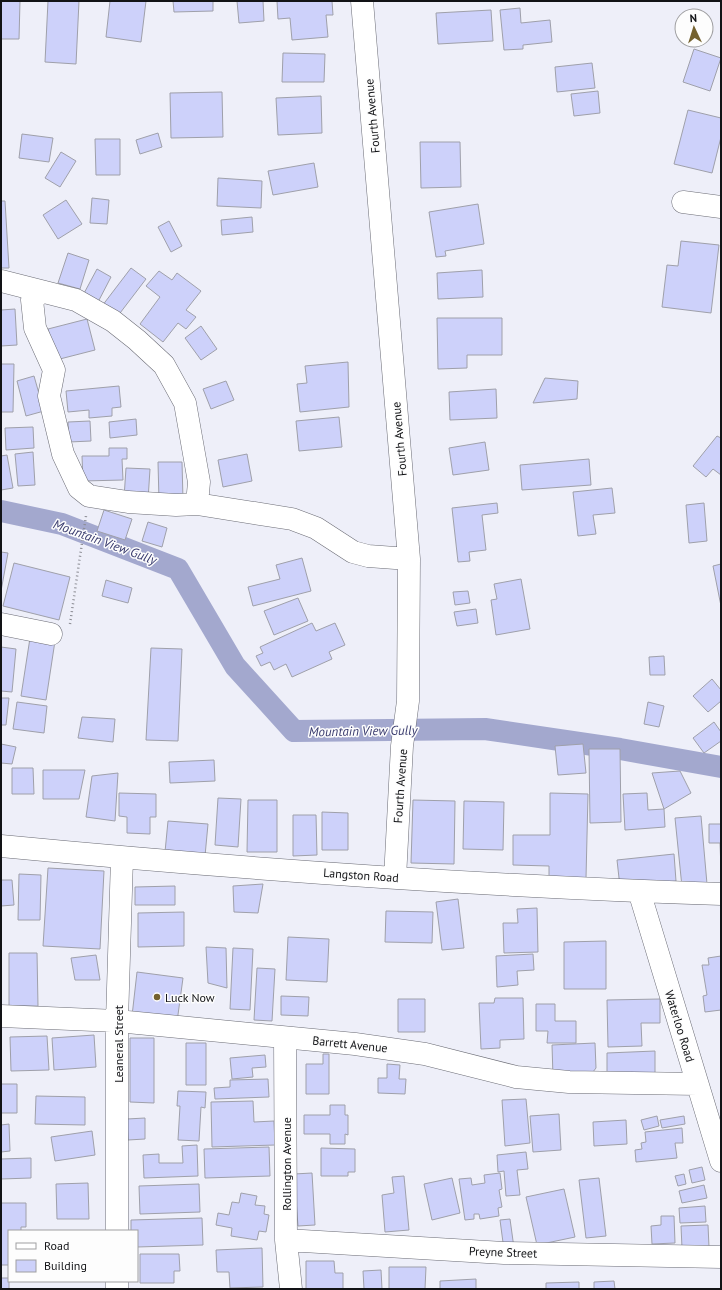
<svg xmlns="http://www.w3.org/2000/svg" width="722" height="1290" font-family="'PT Sans',sans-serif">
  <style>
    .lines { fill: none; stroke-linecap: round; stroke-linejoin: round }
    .canal { stroke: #a3a8ce; stroke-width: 22 }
    .building { fill: #cdd1fa; stroke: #9fa0aa }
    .minor-casing { stroke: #6b6c75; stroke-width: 23 }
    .path { stroke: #8b8c93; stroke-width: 2.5; stroke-dasharray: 1 3; stroke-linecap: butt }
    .minor { stroke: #fff; stroke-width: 22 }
    .poi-dot { fill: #74612f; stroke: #fdfdfd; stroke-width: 1.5 }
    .labels { text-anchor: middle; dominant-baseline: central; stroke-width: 3; stroke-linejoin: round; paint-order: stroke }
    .street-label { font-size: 12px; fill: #121316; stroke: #fdfdfd }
    .poi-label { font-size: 12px; fill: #121316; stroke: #fdfdfd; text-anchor: start }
    .water-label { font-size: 13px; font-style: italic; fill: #393b6e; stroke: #fdfdfd }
  </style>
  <rect width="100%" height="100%" fill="#eeeff9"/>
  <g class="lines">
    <path class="canal" d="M1,511L62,524L178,569L235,666L294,731L485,729L620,749L721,767"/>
  </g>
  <path class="building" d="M1,1H20L19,39H1Z
    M48,1H79L76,64L45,62Z
    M110,1H146L141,42L106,37Z
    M173,1H213V11L174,12Z
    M237,1H263L264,21L239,23Z
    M277,1H332L333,15H326L328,37L292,40L290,18L278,19Z
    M520,8L521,23L550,20L552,42L523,45V49L504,50L500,10Z
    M491,10L493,41L438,44L436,13Z
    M694,49L721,58L710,91L683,82Z
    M283,53L325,54L324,82H282Z
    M592,63L595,88L557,92L555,67Z
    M598,91L600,113L574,116L571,94Z
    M222,92L223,137L171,138L170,93Z
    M321,96L322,133L278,135L276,98Z
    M688,110L721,118V137L712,173L674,164Z
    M158,133L162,147L140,154L136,140Z
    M22,134L53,138L49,162L19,158Z
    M95,139H120V175H96Z
    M420,142H460L461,187L421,188Z
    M61,152L76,161L60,187L45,178Z
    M314,163L318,187L273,195L268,171Z
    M218,178L262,181L261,208L217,206Z
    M92,198L109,200L107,224L90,223Z
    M66,200L82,224L58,239L43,215Z
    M1,201H5L9,268H1Z
    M478,204L484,244L445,251L446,256L436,257L429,212Z
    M252,217L253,232L222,235L221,220Z
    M169,221L182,246L171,252L158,227Z
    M681,241L719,245L711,313L662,307L667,265L678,266Z
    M68,253L89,260L80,289L58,283Z
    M131,268L146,279L117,317L102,306Z
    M97,269L111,277L97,304L82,297Z
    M482,270L483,297L438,299L437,273Z
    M159,271L172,280L177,273L201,291L186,310L196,317L186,329L178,323L163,342L140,324L160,297L146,286Z
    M15,309L17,345L1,346V310Z
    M437,318H502V355H467V368L438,369Z
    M87,319L95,350L56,360L48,329Z
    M201,326L217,349L201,360L185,338Z
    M348,362L349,407L300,412L297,384L307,383L305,366Z
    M1,364H14L13,412H1Z
    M34,376L44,411L26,416L17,381Z
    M545,378L578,381L577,399L533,403Z
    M226,381L234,400L211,409L203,389Z
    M119,386L121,407L112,408V416L89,418V410L68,412L66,391Z
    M496,389L497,418L450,420L449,392Z
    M339,417L342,447L299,451L296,421Z
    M136,419L137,435L110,438L109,422Z
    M90,421L91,441L69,442L68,422Z
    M33,427L34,448L6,450L5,428Z
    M717,436L721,438V475L713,469L706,477L693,466Z
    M485,442L489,470L453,475L449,448Z
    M109,448H127V459H122L123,480L83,481L82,456H109Z
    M33,452L35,485L18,486L15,454Z
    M247,454L252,481L223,487L218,460Z
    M7,455L13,488L1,490V456Z
    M589,459L591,485L522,490L520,465Z
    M158,462H182L183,500L159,501Z
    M126,468L150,469L148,500L124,498Z
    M612,488L615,513L593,515L596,534L578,536L573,492Z
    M497,503L498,513L482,515L486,550L469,552L470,561L458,562L452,508Z
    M704,503L707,541L689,543L686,505Z
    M104,510L132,519L125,540L97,531Z
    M148,522L167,528L162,547L142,541Z
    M1,552L8,553L1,591Z
    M302,558L311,591L253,606L248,587L280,579L276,565Z
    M14,563L70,577L59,620L3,606Z
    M721,564V606L713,566Z
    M521,579L530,629L496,635L491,600L497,599L494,584Z
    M106,580L132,588L128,603L102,596Z
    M468,591L470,603L455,605L453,592Z
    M298,598L308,621L274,635L264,611Z
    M476,609L478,623L457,626L454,612Z
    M312,623L316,631L335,623L345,645L329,652L332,659L292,677L286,664L274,670L270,662L261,666L256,656L263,653L260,647Z
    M30,638L55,641L46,700L21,696Z
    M1,647L16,649L12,692L1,691Z
    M151,648L182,649L178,741L146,740Z
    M664,656L665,675H650L649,657Z
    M712,679L721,690V701L708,712L693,696Z
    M1,698H9L6,725H1Z
    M17,702L47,706L44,733L13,729Z
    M648,702L664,706L659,727L644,724Z
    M82,717L115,719L113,742L78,738Z
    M714,722L721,732V741L704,753L693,738Z
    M1,744L16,747L12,764L1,763Z
    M583,744L586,773L558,775L555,746Z
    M589,749H620L621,822L590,823Z
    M214,760L215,781L170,783L169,762Z
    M12,768H33L34,794H12Z
    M43,770H85L79,799H43Z
    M680,771L691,793L664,809L652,773Z
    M118,773L115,821L86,817L92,776Z
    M119,793L156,794V817H150V834L127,833V817L119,816Z
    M550,793L588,794L586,878H549V866L513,865V835H550Z
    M647,793L648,810L664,809L665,827L625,830L623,794Z
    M218,798L241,799L238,847L215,845Z
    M248,800H277V852H247Z
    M413,800L455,801L454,864L411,863Z
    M464,801L504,802L503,850L463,849Z
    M322,812L348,813V850H322Z
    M293,815H316L317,855L293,856Z
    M701,816L707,884L682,887L675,818Z
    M168,821L208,824L205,856L165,852Z
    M709,824H721V870L720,843H709Z
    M674,854L676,881L620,887L617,860Z
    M48,868L104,871L100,949L43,946Z
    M19,874L41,875L40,920H18Z
    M1,880H12L14,905L1,906Z
    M263,884L258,913L234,912L233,886Z
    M175,886V905H135V887Z
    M458,899L464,948L442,950L436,902Z
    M537,908L538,952L504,953L503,923H518L517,909Z
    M386,911L433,912L432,943L385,942Z
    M184,912V946L138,947V913Z
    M288,937L329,939L327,982L286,980Z
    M606,941V989H564V942Z
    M206,947L226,948L227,988L208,983Z
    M233,948L253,949L250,1010L230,1009Z
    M9,953H37L38,1006H9Z
    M533,954L534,970L517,971L518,985L497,987L496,956Z
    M96,955L100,980H75L71,958Z
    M721,956V1010L705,1012L703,996L707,995L702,965H709L708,958Z
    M257,968L275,969L272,1021L254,1020Z
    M137,972L183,978L177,1022L132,1016Z
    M281,996L309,997L308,1016L281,1015Z
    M495,998H523L524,1039L500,1040V1048L481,1049L479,1003H494Z
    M398,999H425V1032H398Z
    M660,999V1023H641L642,1046L608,1047L607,1000Z
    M536,1004H555V1021H576V1043H547L548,1031H536Z
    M94,1035L96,1067L54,1070L52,1038Z
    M47,1036L49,1070L11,1071L10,1037Z
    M130,1038H154V1103L130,1102Z
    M186,1043H206V1085H186Z
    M595,1043L596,1068L589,1077H553L552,1045Z
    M655,1051V1074L607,1076V1053Z
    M323,1054H329V1094H306V1064H323Z
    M265,1055L266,1067L252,1068L253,1077L232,1079L230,1058Z
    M387,1064L400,1065L399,1079H406L405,1094L378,1093V1078H387Z
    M268,1079L269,1097L215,1099L214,1088L230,1087V1080Z
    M1,1084H17V1113H1Z
    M178,1091L206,1092L205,1108L201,1107L199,1141L178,1140L180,1106H177Z
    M36,1096L85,1097V1125L35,1124Z
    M526,1099L530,1143L505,1146L502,1100Z
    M253,1101L254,1122L274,1121L275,1145L212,1147L211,1102Z
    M330,1105H345V1115H348V1135L345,1134V1144H330V1134H304V1115H330Z
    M559,1114L561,1150L533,1152L530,1116Z
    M657,1116L659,1126L644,1130L641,1120Z
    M684,1116L685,1124L662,1128L660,1120Z
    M145,1118V1139L128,1140L127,1119Z
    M626,1120L627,1144L594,1146L593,1122Z
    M9,1124L10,1151L1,1152V1125Z
    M682,1128L683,1143H675L677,1158L636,1162L635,1150L642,1149L641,1143L646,1142L645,1132Z
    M92,1131L95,1155L55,1161L51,1137Z
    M197,1145L198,1176L144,1178L143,1155L159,1154V1163H183L182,1146Z
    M269,1147L270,1176L205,1178L204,1149Z
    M321,1148L355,1149V1172H348V1176H321Z
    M526,1152L528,1169L517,1170L520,1195L506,1196L504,1171L498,1172L497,1155Z
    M31,1158V1178L1,1179V1159Z
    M702,1167L705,1180L692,1183L689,1170Z
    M312,1173L315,1225L298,1226L294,1174Z
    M500,1173L502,1189L499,1190L502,1207L498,1208L499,1216L480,1219L479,1214H474V1219L465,1220L459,1179L471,1178L472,1185L485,1183L484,1175Z
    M684,1174L686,1184L678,1186L675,1176Z
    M404,1176L409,1230L385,1232L382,1195L394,1193L392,1177Z
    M452,1178L460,1213L432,1220L424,1184Z
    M599,1178L606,1236L586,1238L579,1180Z
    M88,1183L89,1219H57L56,1184Z
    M199,1184L200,1212L140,1214L139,1186Z
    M704,1185L707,1198L682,1203L679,1191Z
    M564,1189L575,1237L537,1245L526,1197Z
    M241,1193L257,1196L255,1205L265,1206L264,1214L269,1215L266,1232L259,1231L257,1240L231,1236L232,1228L216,1225L218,1213L229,1215L232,1202L239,1203Z
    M1,1203H26V1227H21V1231H9V1265H1Z
    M705,1206L706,1222L680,1223L679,1208Z
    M661,1216H674L675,1243L652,1244L651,1226L661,1225Z
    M202,1218L203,1245L137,1247V1231H131V1220Z
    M510,1219L514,1248L504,1250L500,1220Z
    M708,1225L709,1247L682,1248L681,1226Z
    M262,1248L263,1287L230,1288L229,1272H217L216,1250Z
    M140,1254H179L180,1271H174V1283H140Z
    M306,1261H334L335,1273H343V1289H306Z
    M389,1267H426L425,1289H389Z
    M381,1270L382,1289H364L363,1271Z
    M1,1278H9V1289H1Z
    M476,1279V1289H440V1281Z
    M614,1281L615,1289H594V1282Z
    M579,1282V1289H546V1283Z"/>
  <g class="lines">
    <defs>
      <path id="minor" d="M362,1L409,559L408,701L402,746L395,878
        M683,202L721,207
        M1,281L76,300L113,321L137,340L164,365L185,403L199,482L197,504
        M41,292L32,300L35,328L54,370L49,396L63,454L79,488L89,496L128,502L176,505L197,504L292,519L316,528L353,552L368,556L409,559
        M1,624L51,634
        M1,846C240,869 481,886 721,894
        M639,891L721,1161
        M1,1016L117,1021L355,1044L425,1054L516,1077L569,1082L697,1084
        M285,1038L286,1240L291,1289
        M117,1231V1021L122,858
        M286,1240L504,1253L721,1257
        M117,1281V1289"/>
    </defs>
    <use href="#minor" class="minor-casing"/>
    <path class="path" d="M70,624L86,516"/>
    <use href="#minor" class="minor"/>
  </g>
  <circle class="poi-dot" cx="157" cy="997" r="4"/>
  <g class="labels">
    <g class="street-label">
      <text transform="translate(372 116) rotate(-95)">Fourth Avenue</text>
      <text transform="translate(399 439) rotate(-95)">Fourth Avenue</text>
      <text transform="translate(400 786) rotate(-86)">Fourth Avenue</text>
      <text transform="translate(361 875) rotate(4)">Langston Road</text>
      <text transform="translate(680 1026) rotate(73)">Waterloo Road</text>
      <text transform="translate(118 1044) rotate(-90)">Leaneral Street</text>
      <text transform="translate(350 1044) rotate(6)">Barrett Avenue</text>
      <text transform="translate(286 1164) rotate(-90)">Rollington Avenue</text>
      <text transform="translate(503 1252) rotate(2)">Preyne Street</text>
    </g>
    <g class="poi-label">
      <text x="165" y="997">Luck Now</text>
    </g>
    <g class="water-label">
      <text transform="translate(105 542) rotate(20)">Mountain View Gully</text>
      <text transform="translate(363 731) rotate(-1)">Mountain View Gully</text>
    </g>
  </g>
  <rect width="722" height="1290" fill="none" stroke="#121316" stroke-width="4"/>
  <rect x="8" y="1230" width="130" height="52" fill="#fdfdfd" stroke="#9f9fa1"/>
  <rect x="16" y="1243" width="20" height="6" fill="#ffffff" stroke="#9f9fa1"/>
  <text x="44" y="1250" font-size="12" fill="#121316">Road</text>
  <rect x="16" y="1260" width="20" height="12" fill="#cdd1fa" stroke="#9f9fa1"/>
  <text x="44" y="1270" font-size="12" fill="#121316">Building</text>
  <g transform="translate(694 28) rotate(356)"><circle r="19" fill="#fdfdfd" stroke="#9f9fa1"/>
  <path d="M0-3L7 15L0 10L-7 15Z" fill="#74612f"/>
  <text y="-6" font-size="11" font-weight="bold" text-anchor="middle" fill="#121316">N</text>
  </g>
</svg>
